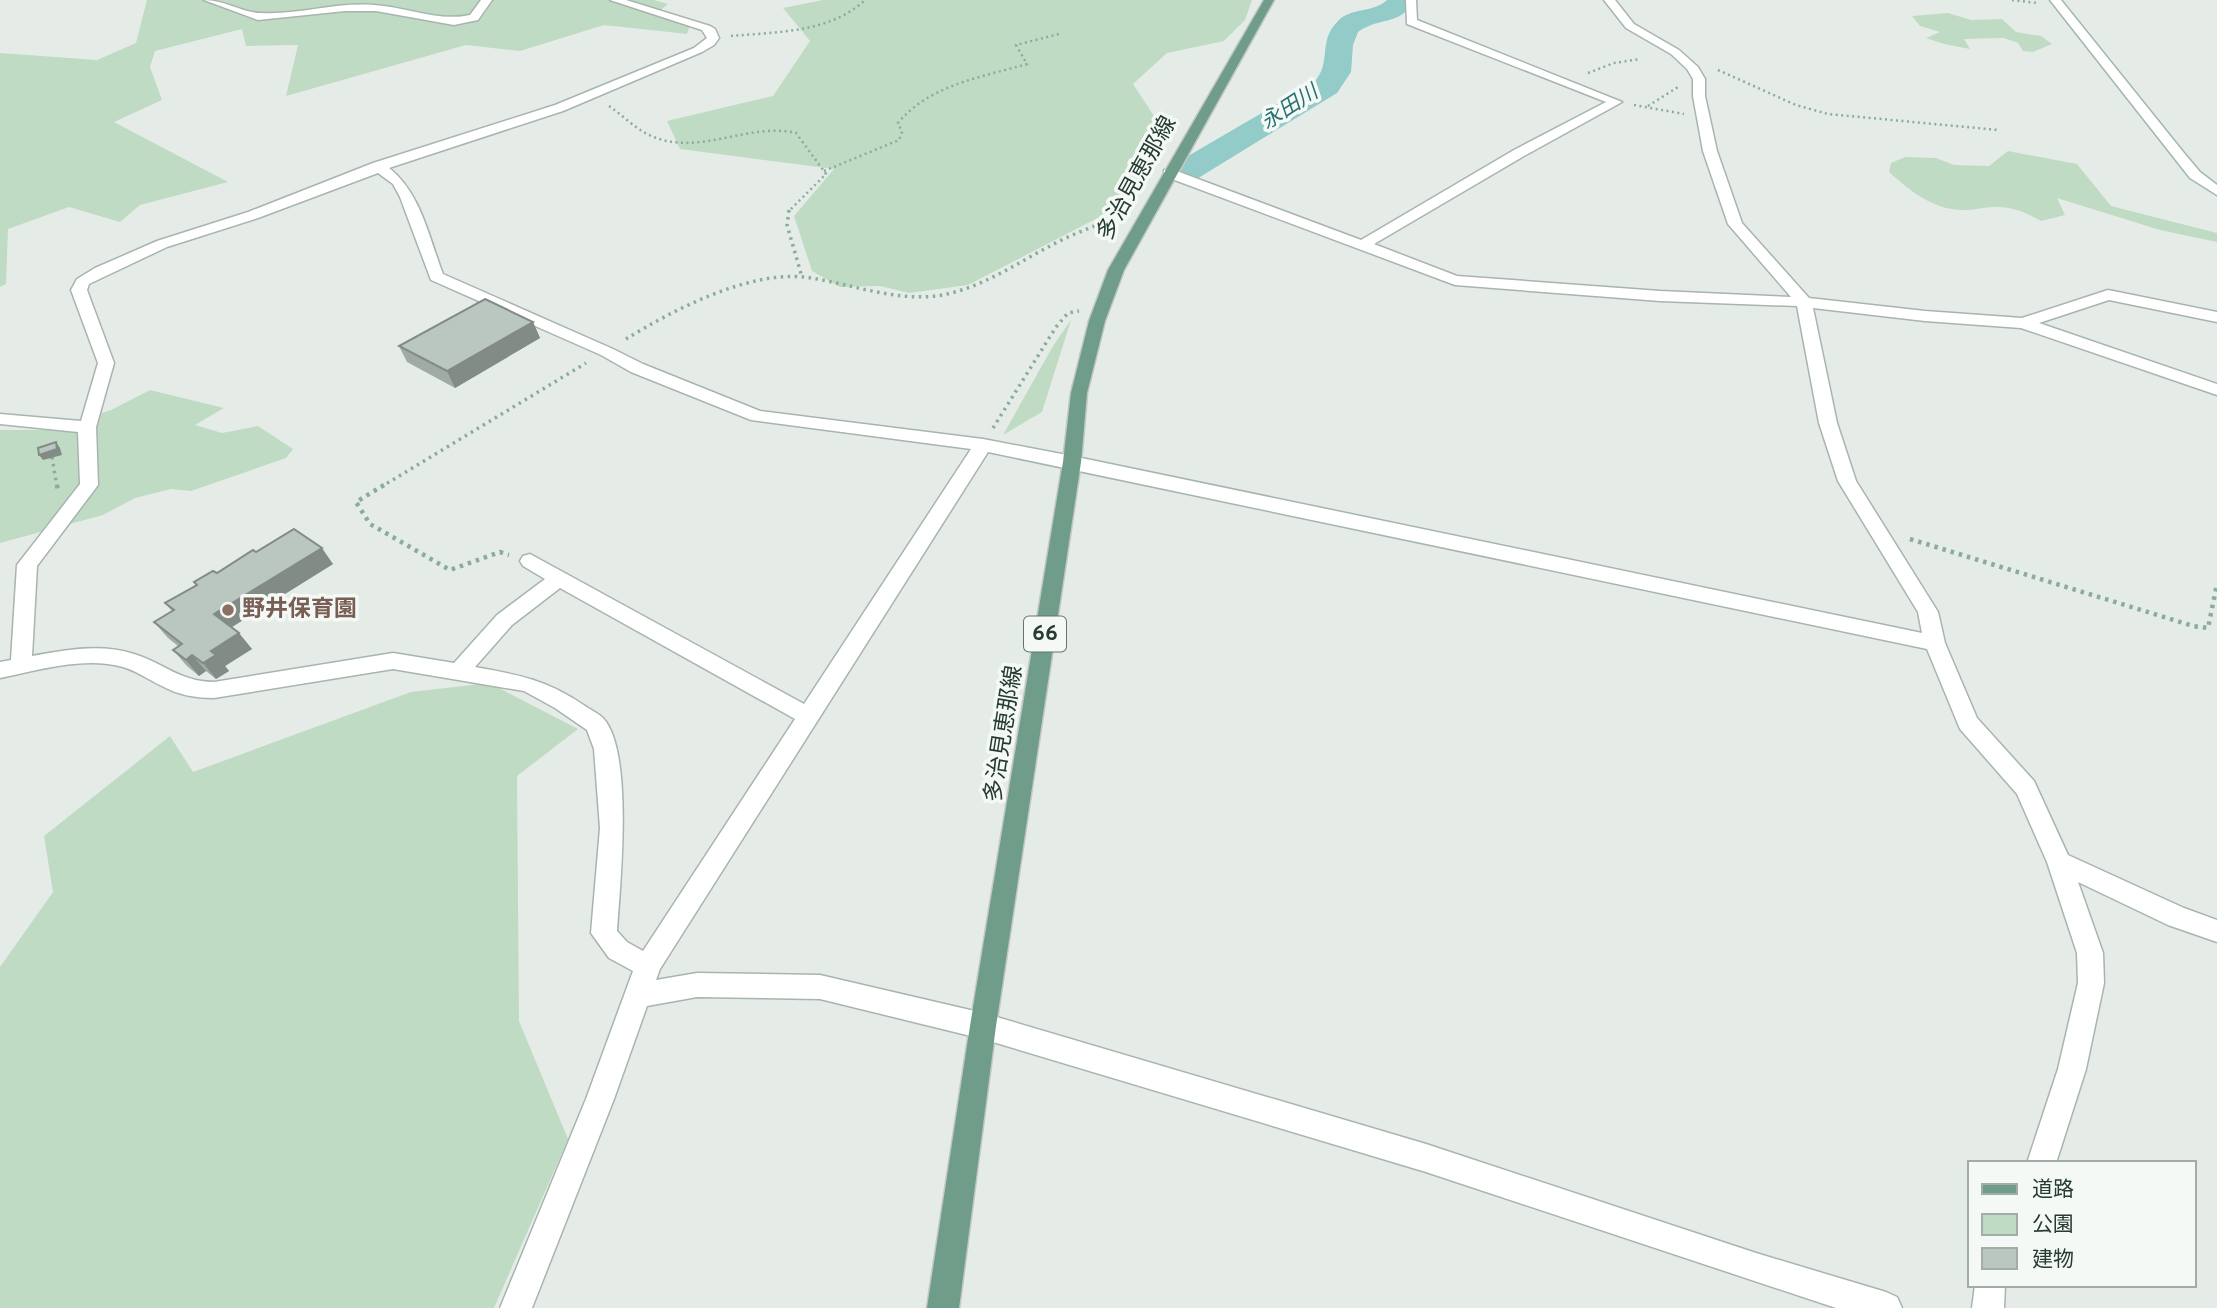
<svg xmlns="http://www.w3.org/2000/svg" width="2217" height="1308" font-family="Overpass,'Noto Sans JP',sans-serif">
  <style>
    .green { fill: #c0dbc3 }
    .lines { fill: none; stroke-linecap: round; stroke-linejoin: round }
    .river { fill: #93cbc9; fill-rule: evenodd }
    .street-casing { stroke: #a8b4ae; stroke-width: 3 }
    .secondary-casing { stroke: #a4b7ad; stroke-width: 3 }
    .primary-casing { stroke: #c2c8c6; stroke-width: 3 }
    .path-far2 { stroke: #89ac9b; stroke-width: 2.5; stroke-dasharray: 2 3.5; stroke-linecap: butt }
    .path-far1 { stroke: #89ac9b; stroke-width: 3.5; stroke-dasharray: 2.5 4.5; stroke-linecap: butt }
    .path { stroke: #89ac9b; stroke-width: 4.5; stroke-dasharray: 3.5 5; stroke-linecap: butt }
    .street { fill: #fff; fill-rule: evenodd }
    .secondary { fill: #fff; fill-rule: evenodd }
    .primary { fill: #6f9d89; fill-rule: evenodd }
    .wall { fill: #a0aba5 }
    .shaded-wall { fill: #828b86 }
    .building { fill: #bac7c0; stroke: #828b86; stroke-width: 2 }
    .education-dot { fill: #8d6e63; stroke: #f5f9f6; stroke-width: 2.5 }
    .labels { text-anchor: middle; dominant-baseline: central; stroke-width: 7; stroke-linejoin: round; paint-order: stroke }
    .far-water-label { font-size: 21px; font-style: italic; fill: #277271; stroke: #f5f9f6 }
    .shield { fill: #f5f9f6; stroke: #64756d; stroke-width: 2 }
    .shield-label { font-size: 21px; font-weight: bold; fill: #263c32 }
    .street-label { font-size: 23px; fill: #263c32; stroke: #f5f9f6 }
    .education-label { font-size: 23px; font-weight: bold; fill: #785e54; stroke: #f5f9f6; text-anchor: start }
  </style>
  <rect width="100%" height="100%" fill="#e5ece8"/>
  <path class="green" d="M147,0H654L668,4L656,14L690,25L687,34L604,25L520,51L466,45L286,96L298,45L246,46L242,29L155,51L150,67L162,100L114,122L228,182L140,205L120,222L69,207L8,229L6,284L0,287V53L97,60L136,43Z
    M823,0H1252L1245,20L1224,41L1167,53L1133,84L1160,125L1145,178L1113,210L968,285L909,293L880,286L840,287L812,271L794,216L834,169L680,149L667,121L773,96L810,41L783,8Z
    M1948,13L1971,20L2002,19L2016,32L2041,36L2052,44L2033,52L2023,51L2018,43L2004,38L1964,39L1970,49L1944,44L1926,38L1940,32L1920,26L1912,16Z
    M2008,151L2077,164L2111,206L2217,233V242L2160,230L2057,198L2065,215L2041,221C2027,213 2012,206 1994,207C1983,207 1972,211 1961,210C1932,209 1909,190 1889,172L1891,163L1905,157L1936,158L1954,165L1989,166Z
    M1071,320L1042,412L1003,435L1053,346Z
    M150,390L224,408L195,425L222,433L258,426L293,449L286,458L191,491L171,489L135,498L103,515L0,543V430H53L111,410Z
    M489,683L578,729L517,776L519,1021L568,1139L494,1308H0V967L53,892L44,836L170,736L193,772L411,692Z"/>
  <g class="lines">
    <path class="river" d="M1387,0H1415C1399,27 1380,16 1358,32L1353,45L1351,72L1337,93L1195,180L1183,183L1171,180L1166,173L1171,166L1306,87C1310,84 1316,81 1318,77C1330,60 1319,39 1338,21C1351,7 1374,13 1387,0Z"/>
    <defs>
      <path id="street" d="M204,0C226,0 242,13 261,13C299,15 336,2 374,5C407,7 438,22 470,15L481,0H492L478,20L454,25L376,11H345L258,20Z
        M610,0H626L710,26L715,29L719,38L714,45L702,52L563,111L389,168C421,193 429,238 443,274L613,349L643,364L760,411L983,439L1072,456L1922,633L1918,612L1838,481L1819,423L1797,306L1660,301L1455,285L1164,176V170H1174L1361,240L1514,150L1606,102L1407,24L1406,0H1416L1417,20L1622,102L1524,156L1374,244L1457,276L1660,291L1791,297L1728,224L1703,151L1693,96V79L1687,69L1671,54L1626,28L1604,0H1615L1634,24L1679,50L1698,67L1705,79V96L1717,151L1742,223L1809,298L1925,311L2022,318L2108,290L2217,312V322L2109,300L2039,323L2217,384V395L2021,328L1925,321L1813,308L1837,423L1856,481L1938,612L1945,643L1977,718L2034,781L2068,855L2184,908L2217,920V942L2168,925L2078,882L2103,953L2104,983L2086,1069L2056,1163H2027L2058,1069L2078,983L2077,953L2047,862L2017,794L1960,729L1927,649L988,452L660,969L656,980L697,973L820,975L983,1013L1426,1144L1756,1253L1886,1292L1897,1297L1902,1308H1836L1426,1172L983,1039L820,999L697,997L647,1006L614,1099L532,1308H500L586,1099L633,971L609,958L591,933L600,828L594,749L587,730L555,708L524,691L393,669L214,698C196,698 178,695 162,686C149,680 137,671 123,667C85,656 38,670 0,678V662L11,660L17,565L80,484L78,432L0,424V414L81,421L98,363L71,290L77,279L95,268L157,241L248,212L373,163L555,105L694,48L707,38L702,30ZM378,173L393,184L400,197L431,280L601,355L631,372L751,420L971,449L804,704L530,554L523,556L520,561L523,566L545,579L497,615L454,663L393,653L214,682C178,681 166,664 134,654C101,643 65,650 32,656L37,566L98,485L96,427L114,363L87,290L89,284L167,247L258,218ZM560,588L795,719L643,951L627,942L617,931C620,886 634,751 603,718C599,714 591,710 585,706C547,680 520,675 475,667L512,625Z
        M1975,1285H2005L2004,1308H1972Z"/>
      <path id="secondary" d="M2050,0H2061L2184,153L2200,172L2217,185V195L2190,178Z"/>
      <path id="primary" d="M1264,0H1274L1124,270L1105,321L1087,393L1081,462L996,1026L959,1308H927L970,1026L1063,462L1071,393L1089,321L1108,270Z"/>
    </defs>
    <use href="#street" class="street-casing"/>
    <use href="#secondary" class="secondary-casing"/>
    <use href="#primary" class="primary-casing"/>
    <path class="path-far2" d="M2012,0L2037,3
      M731,36C776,32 830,33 865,0
      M1718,70L1796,105L1828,114L1998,130
      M1588,73L1614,63L1640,59
      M1634,105L1684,114
      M609,106C624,116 637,131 654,137C700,156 749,122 796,133L826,174L788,212
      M1648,106L1678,87
      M824,171L899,140L902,132L898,123C929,85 982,77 1027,64L1016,45L1059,34"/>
    <path class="path-far1" d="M789,210L787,225L802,277
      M626,339C673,310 748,271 805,277C848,283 892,301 936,296C979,290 1015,264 1052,245C1074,233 1098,225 1121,216
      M993,428L1056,327L1068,313L1079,311
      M52,457L57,487
      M381,487L586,363"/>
    <path class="path" d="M57,485L58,491
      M384,485L356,502L370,524L450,570L500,552L509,555
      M1910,539L2193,626L2208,628L2217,584"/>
    <use href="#street" class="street"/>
    <use href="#secondary" class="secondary"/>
    <use href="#primary" class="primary"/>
  </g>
  <path class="wall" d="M533,322L540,338L455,388L407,362L399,346Z
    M256,552L333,564L232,627L252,649L225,666L229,671L216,679L206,671L199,676L187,666L173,650L178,646L168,638L154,622L172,611L165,603L196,585L194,582L217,573Z"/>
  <path class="shaded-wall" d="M533,322L540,338L455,388L447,371Z
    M56,442L60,448L62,455L43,460L39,455Z
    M322,548L333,564L227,630L214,614Z
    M239,633L252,649L225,666L229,671L216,679L203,663L211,651Z
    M192,655L206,671L199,676L186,660Z"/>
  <path class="building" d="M485,299L533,322L447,371L399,346Z
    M56,442L57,449L39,455L38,448Z
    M294,529L322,548L214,614L239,633L211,651L216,655L203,663L192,655L186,660L173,650L182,644L154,622L174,610L165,603L197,585L194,582L213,571L217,573L253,550L256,552Z"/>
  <circle class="education-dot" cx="228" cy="610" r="7"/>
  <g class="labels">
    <g class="far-water-label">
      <text transform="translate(1290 108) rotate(-33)">永田川</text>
    </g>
    <rect class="shield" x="1024" y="616.5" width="42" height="35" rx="5"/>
    <g class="shield-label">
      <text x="1045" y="634">66</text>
    </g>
    <g class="street-label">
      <text transform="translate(1138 179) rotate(-61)">多治見恵那線</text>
      <text transform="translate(1005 734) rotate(-81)">多治見恵那線</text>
    </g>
    <g class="education-label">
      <text x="242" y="610">野井保育園</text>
    </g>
  </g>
  <rect x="1968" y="1161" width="228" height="126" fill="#f5f9f6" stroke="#a2ada8" stroke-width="2"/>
  <rect x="1982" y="1184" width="35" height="10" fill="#6f9d89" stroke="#a2ada8" stroke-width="2"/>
  <text x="2032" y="1196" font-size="21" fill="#263c32">道路</text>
  <rect x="1982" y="1214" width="35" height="21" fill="#c0dbc3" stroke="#a2ada8" stroke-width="2"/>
  <text x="2032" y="1231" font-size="21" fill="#263c32">公園</text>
  <rect x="1982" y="1248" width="35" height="21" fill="#bac7c0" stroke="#a2ada8" stroke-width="2"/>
  <text x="2032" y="1266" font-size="21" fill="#263c32">建物</text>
</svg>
